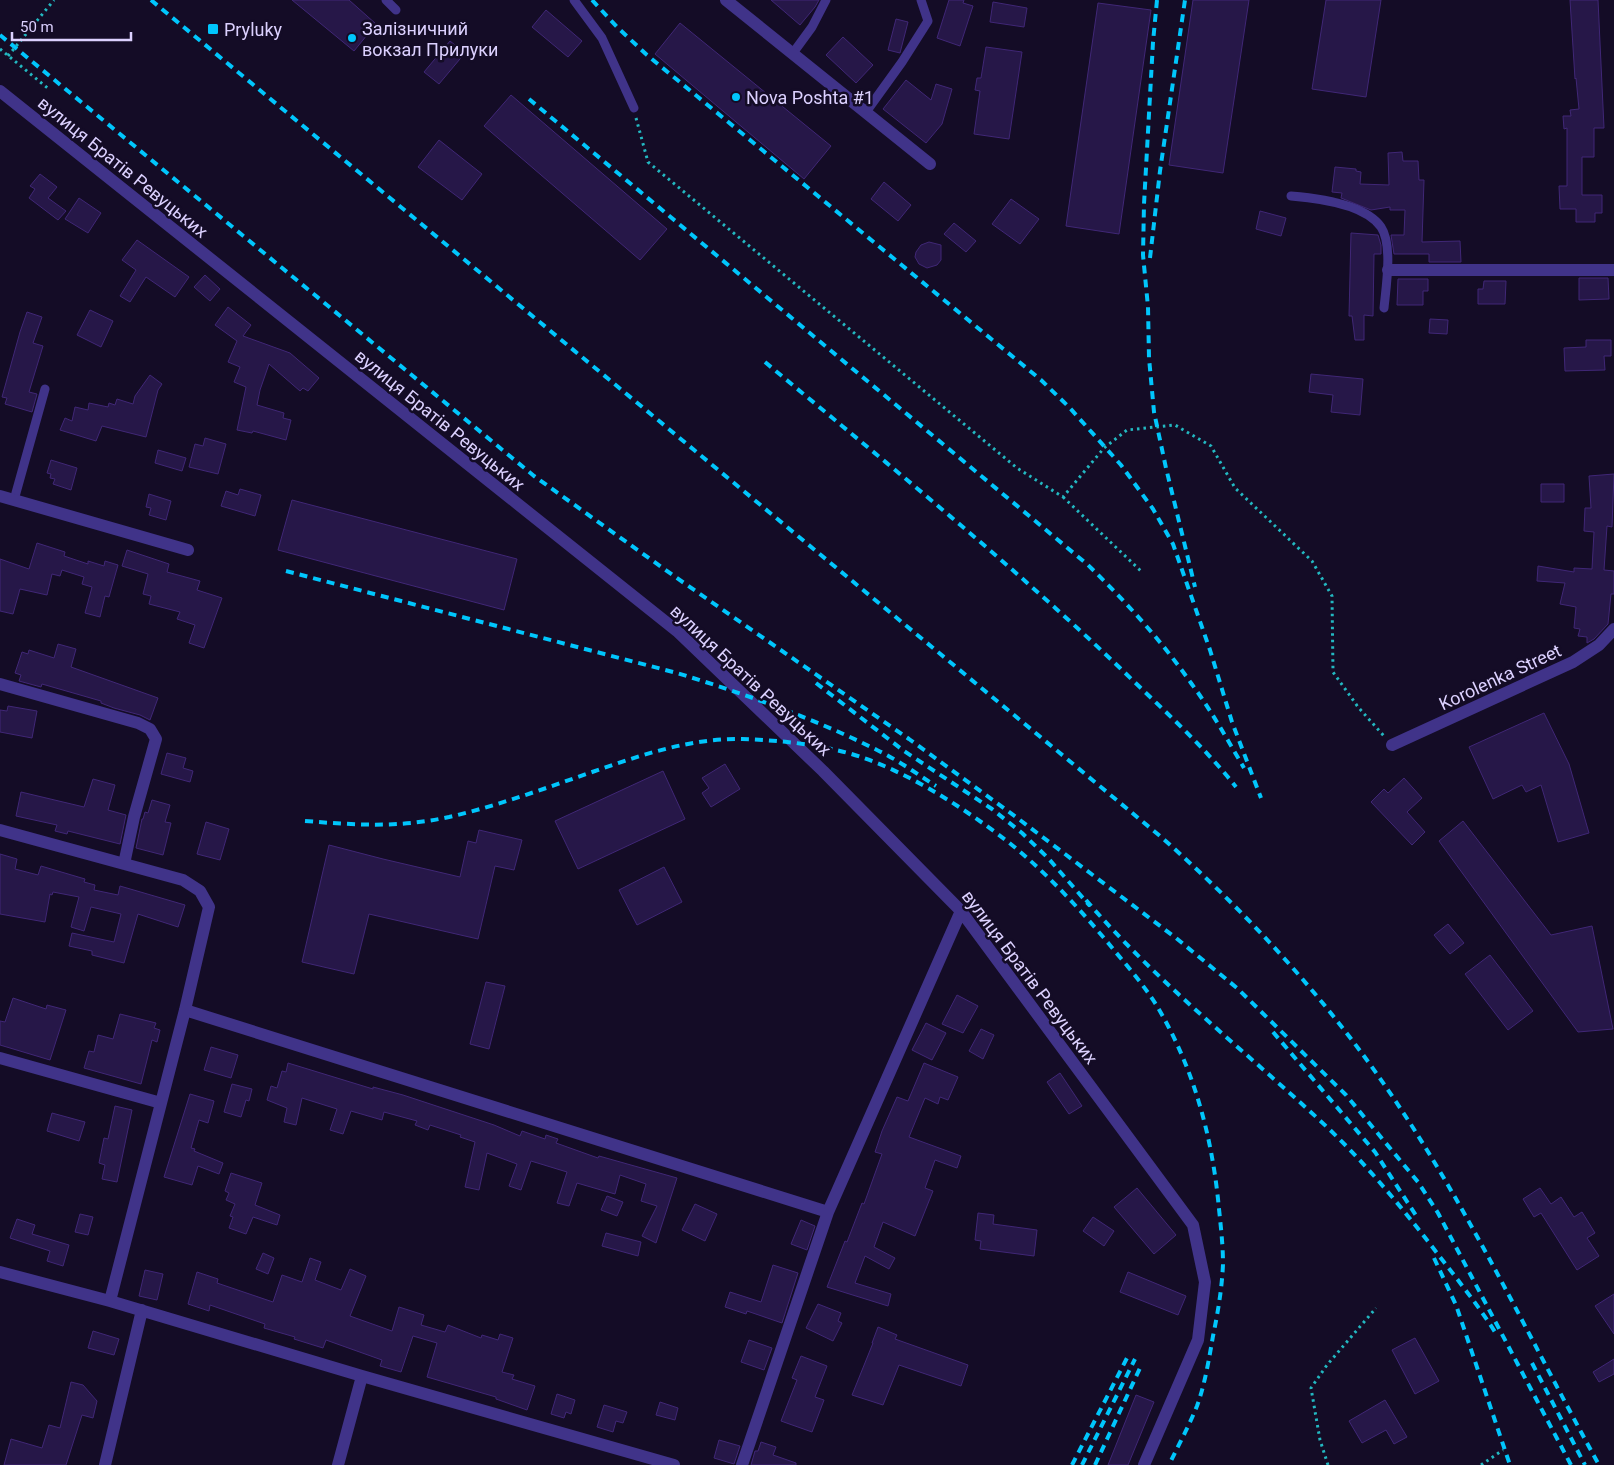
<svg xmlns="http://www.w3.org/2000/svg" width="1614" height="1465" font-family="Roboto,sans-serif">
  <style>
    .building { fill: #261748; stroke: #402776 }
    .lines { fill: none; stroke-linecap: round; stroke-linejoin: round }
    .path { stroke: #23b8c1; stroke-width: 3; stroke-dasharray: 2.5 4; stroke-linecap: butt }
    .service { stroke: #403389; stroke-width: 9 }
    .minor { stroke: #403389; stroke-width: 12 }
    .rail { stroke: #00c6fc; stroke-width: 4; stroke-dasharray: 8 6; stroke-linecap: butt }
    .poi-dot { fill: #00c6fc; stroke: #140c26; stroke-width: 2 }
    .labels { text-anchor: middle; dominant-baseline: central; stroke-width: 5; stroke-linejoin: round; paint-order: stroke }
    .poi-label { font-size: 18px; fill: #dcd1ff; stroke: #140c26; text-anchor: start }
    .street-label { font-size: 18px; fill: #dcd1ff; stroke: #140c26 }
  </style>
  <rect width="100%" height="100%" fill="#140c26"/>
  <path class="building" d="M292,0H349L376,24L354,51Z
    M771,0H819L815,7L800,25Z
    M949,0H964L963,3L973,6L960,46L937,38Z
    M1193,0H1249L1223,173L1169,165Z
    M1326,0H1381L1366,97L1312,89Z
    M1570,0H1598L1604,128H1594V157H1582V195H1602V213H1595V222H1576V209H1560L1559,186H1567V128L1564,129L1563,116H1571L1570,110L1579,109L1576,78L1575,79Z
    M993,2L1027,8L1024,27L990,22Z
    M1098,3L1151,10L1119,234L1066,226Z
    M546,10L582,41L568,57L532,27Z
    M896,19L908,22L900,53L888,50Z
    M680,23L831,146L804,179L655,54Z
    M843,37L873,65L856,83L826,55Z
    M450,41L465,53L439,84L424,72Z
    M986,47L1022,52L1009,139L974,134L980,91L975,90L977,78H981Z
    M906,80L931,100L936,84L952,89L942,124L926,143L883,109Z
    M511,95L667,229L640,260L484,126Z
    M439,140L482,174L462,200L418,167Z
    M1402,152L1403,161H1418L1419,180H1424L1422,242L1460,241L1461,262H1429V254H1394L1391,235H1404L1405,210H1390V207L1371,210L1341,198L1342,193L1332,192L1335,167L1356,169V171L1361,172L1360,184L1389,185L1388,153Z
    M40,174L57,187L48,198L66,211L58,220L29,198L35,189L30,186Z
    M884,182L911,205L898,221L871,199Z
    M79,198L101,213L88,233L65,219Z
    M1011,199L1039,219L1020,244L992,224Z
    M1260,211L1286,218L1281,236L1256,229Z
    M954,223L976,241L966,252L944,234Z
    M1351,233L1378,235L1381,245V254H1374L1373,316L1364,315V340H1355L1352,316H1349Z
    M137,240L189,277L175,297L146,277L130,302L120,296L136,270L122,260Z
    M929,242L941,245V260L937,265L927,268L919,264L915,257L916,252L921,245Z
    M205,275L220,289L210,301L194,287Z
    M1579,278H1608L1609,299L1579,300Z
    M1398,279H1428V291H1423V305H1397Z
    M1484,281H1506L1505,304H1478V289H1483Z
    M228,307L251,325L243,336L290,353L319,378L308,391L303,388L300,391L269,364L260,390L257,405L284,413L283,418L291,420L286,440L253,431L252,433L237,430L246,387L234,382L240,367L228,362L237,341L215,325Z
    M90,310L113,321L101,347L77,335Z
    M27,312L42,317L33,343L43,346L29,392L37,394L32,412L5,404L7,398L2,397L20,332Z
    M1430,319L1448,320L1447,334L1429,333Z
    M1586,340H1611V356H1604L1605,370L1565,371L1564,348L1586,347Z
    M1311,374L1363,379L1360,415L1331,412L1333,395L1309,392Z
    M150,375L162,384L158,390L146,437L102,426L96,441L60,430L65,418L72,421L75,407L88,410L89,403L108,407L109,403L115,405L117,399L133,404L135,396Z
    M205,438L226,444L218,474L189,467L195,444L203,446Z
    M158,450L186,458L182,471L155,463Z
    M51,460L77,468L71,490L53,484L55,479L50,478L51,474L47,473Z
    M1614,474L1612,527L1607,526L1604,570L1614,571V594H1611L1608,624L1594,639L1587,643V637L1578,636L1580,629L1574,628L1576,607L1560,604L1565,583L1537,581L1538,566L1574,572V568L1592,569L1594,532L1584,531L1585,508H1591L1589,476Z
    M1541,484H1564V502H1541Z
    M240,489L261,495L255,516L221,506L226,491L238,495Z
    M149,494L171,501L166,520L149,515L151,508L146,507Z
    M292,500L517,559L504,610L278,550Z
    M37,543L65,552L64,556L88,564V561L104,566L105,561L118,565L109,597L105,596L100,617L85,613L92,587L82,584L84,577L62,570L60,576L52,574L47,595L20,589L13,614L0,611V559L29,569Z
    M127,550L169,564L167,572L200,581L197,590L222,598L204,648L189,643L195,625L177,619L180,612L149,604L151,596L143,594L148,574L122,566Z
    M58,644L76,649L71,667L158,698L150,720L140,715L114,708L101,703V701L42,684L41,687L19,681L21,675L15,673L22,652L28,654L29,650L54,658Z
    M8,706L37,711L32,738L0,732V710L7,711Z
    M1544,713L1569,764L1589,833L1558,842L1541,785L1526,792L1522,785L1493,799L1469,747Z
    M167,753L186,758L183,768L193,771L190,782L161,774Z
    M725,764L740,789L711,807L702,793L709,788L702,778Z
    M663,771L685,819L578,869L555,821Z
    M1404,778L1422,798L1407,812L1425,832L1412,845L1371,802L1384,789L1388,793Z
    M93,779L115,785L108,810L126,815L120,844L68,831L67,834L55,831L57,825L16,816L21,792L84,807Z
    M152,800L170,805L165,822L171,823L163,855L136,848L142,819H143L145,812L148,813Z
    M1463,821L1551,935L1592,926L1613,1029L1578,1032L1439,841Z
    M206,822L229,829L220,860L197,854Z
    M479,830L522,840L514,870L495,866L478,939L369,914L354,974L302,962L329,845L383,859L460,877L468,841L476,843Z
    M0,854L17,859L15,869L38,875L41,866L85,879L84,882L95,885L94,890L118,895L120,886L185,905L178,927L138,914L124,963L92,955V951L69,946L72,933L114,942L121,914L91,907L84,931L71,927L79,897L53,892L52,895L50,894L45,922L0,914Z
    M664,867L682,902L637,925L619,890Z
    M1448,924L1464,943L1450,954L1434,935Z
    M1490,955L1533,1011L1508,1030L1465,974Z
    M486,982L505,986L489,1049L470,1044Z
    M957,995L978,1006L963,1033L942,1024Z
    M13,998L46,1009L47,1005L66,1010L50,1060L0,1045V1021L5,1022Z
    M120,1014L156,1023L154,1028L160,1030L157,1042L152,1040L141,1084L84,1068L89,1051L94,1052L98,1035L113,1039Z
    M926,1023L946,1033L932,1060L912,1050Z
    M981,1029L994,1035L983,1059L969,1051Z
    M211,1047L238,1055L231,1078L204,1070Z
    M288,1063L373,1089V1087L403,1095L494,1125L520,1136L522,1131L545,1139L546,1135L558,1139L556,1143L598,1158L599,1156L677,1178L656,1243L642,1236L657,1206L641,1201L646,1184L620,1175L615,1194L577,1183L569,1206L557,1203L567,1172L531,1161L521,1190L509,1186L517,1164L487,1153L479,1190L465,1187L475,1142L460,1137L461,1135L430,1125L428,1130L415,1125L417,1121L384,1112L382,1120L351,1111L343,1134L330,1130L337,1109L302,1098L296,1125L284,1122L287,1108L267,1100L271,1086L277,1088L282,1071L286,1072Z
    M924,1063L958,1077L948,1100L940,1097L938,1104L925,1098L909,1137L961,1156L957,1168L935,1160L925,1188L933,1191L915,1236L883,1222L874,1247L895,1258L889,1269L865,1256L855,1283L891,1294L888,1306L827,1287L845,1241L847,1242L862,1203L864,1204L882,1154L875,1152L882,1131L897,1097L908,1101Z
    M1060,1073L1082,1106L1069,1114L1047,1082Z
    M232,1084L252,1089L249,1101L246,1100L241,1117L224,1112Z
    M190,1094L214,1101L208,1123L199,1120L191,1148L195,1149L194,1151L223,1163L219,1174L198,1166L192,1185L164,1177Z
    M115,1106L132,1110L117,1182L102,1179L105,1165L99,1163L104,1138L108,1139Z
    M52,1113L85,1122L79,1141L47,1131Z
    M231,1173L262,1183L255,1205L280,1215L277,1225L253,1217L246,1234L229,1228L233,1217L230,1216L235,1204L226,1200L229,1193L225,1191Z
    M1137,1188L1176,1235L1154,1254L1114,1207Z
    M1540,1188L1551,1204L1561,1197L1574,1217L1582,1212L1595,1233L1587,1238L1599,1256L1577,1270L1541,1213L1534,1217L1523,1199Z
    M607,1196L623,1202L617,1216L601,1210Z
    M695,1204L717,1214L705,1241L682,1230Z
    M978,1213L994,1215L993,1224L1037,1230L1034,1256L980,1249L981,1241L975,1240Z
    M80,1214L93,1217L88,1235L75,1232Z
    M1093,1217L1114,1231L1104,1246L1083,1231Z
    M17,1219L35,1225L32,1234L69,1245L63,1266L47,1261L50,1251L10,1238Z
    M801,1220L815,1226L807,1250L791,1244Z
    M606,1233L641,1242L638,1256L602,1246Z
    M263,1253L274,1258L268,1274L256,1269Z
    M310,1258L321,1262L315,1280L341,1290L350,1269L366,1276L350,1316L392,1331L399,1307L424,1315L421,1325L445,1332L448,1325L481,1338L482,1335L498,1340L500,1334L513,1338L502,1372L514,1375L512,1379L535,1386L527,1410L496,1399V1397L427,1377L437,1343L413,1336L401,1372L380,1366L382,1360L326,1340L323,1348L294,1339L295,1337L264,1328L265,1324L210,1305L209,1311L188,1304L197,1272L218,1279L217,1283L273,1302L282,1275L302,1282Z
    M773,1265L798,1273L782,1323L747,1311L746,1314L725,1307L730,1292L761,1302Z
    M145,1270L163,1274L157,1300L139,1296Z
    M1128,1272L1186,1296L1178,1315L1120,1292Z
    M1614,1294V1334L1595,1306Z
    M818,1304L841,1313L838,1321L842,1323L833,1341L806,1328Z
    M878,1327L897,1335L895,1339L968,1365L961,1386L899,1365L883,1405L852,1395L873,1343H872Z
    M93,1331L119,1339L114,1355L88,1348Z
    M1415,1338L1439,1381L1415,1394L1392,1350Z
    M749,1340L772,1348L764,1370L741,1362Z
    M801,1356L827,1366L815,1397L824,1400L812,1432L781,1421L797,1380L792,1378Z
    M1614,1359V1374L1599,1382L1593,1372Z
    M71,1382L83,1385L97,1401L93,1418L82,1415L66,1465H4L11,1439L42,1448L49,1425L60,1428Z
    M557,1394L575,1400L571,1414L566,1412L564,1418L551,1414Z
    M1136,1395L1154,1402L1128,1465H1108Z
    M1385,1400L1407,1437L1394,1444L1386,1430L1362,1443L1349,1421Z
    M660,1402L678,1408L675,1420L656,1415Z
    M604,1405L627,1412L623,1423L616,1421L613,1432L597,1427Z
    M719,1440L740,1446L734,1464L714,1458Z
    M761,1442L776,1447L773,1455L796,1463V1465H751L755,1451H758Z"/>
  <g class="lines">
    <path class="path" d="M0,49L50,90
      M8,56L54,0
      M636,118L648,162L1017,468L1063,497L1104,448L1127,430L1175,425L1211,446L1235,488L1312,561L1332,596L1333,672L1358,707L1384,736
      M1063,497L1143,573
      M1328,1465L1320,1440L1311,1388L1327,1365L1376,1308
      M1481,1465L1503,1450"/>
    <path class="service" d="M386,0L396,10
      M574,0L602,38L634,108
      M793,53L812,27L826,0
      M866,112L902,62L928,21L921,0
      M1291,196C1316,198 1365,204 1381,227C1393,245 1386,287 1384,308
      M14,500L45,389"/>
    <path class="minor" d="M726,0L930,164
      M0,91L677,631L823,771L961,911L1193,1225L1205,1282L1198,1340L1144,1465
      M1388,270H1614
      M0,496L188,550
      M0,684L138,723L150,729L156,739L134,817L124,864
      M1392,745L1573,662L1599,645L1614,629
      M0,830L183,880L200,891L209,907L185,1010L110,1301
      M185,1010L828,1212
      M0,1058L161,1103
      M0,1272L110,1301L362,1376L674,1465
      M105,1465L142,1310
      M338,1465L362,1376
      M742,1465L828,1212L961,911"/>
    <path class="rail" d="M151,0L1160,836C1245,911 1322,994 1386,1087C1468,1206 1529,1338 1599,1465
      M592,0L618,28L647,55L1041,380L1069,407L1121,465L1153,509L1173,544L1210,650L1232,722L1261,798
      M1157,0L1153,42L1144,204L1143,255L1148,307L1149,358L1154,412L1166,468L1195,587
      M0,35L534,476L674,576L909,739L1020,820L1176,938L1237,988L1346,1095L1418,1182L1438,1213L1571,1465
      M529,99L1088,565C1125,601 1161,640 1191,683C1211,710 1227,739 1244,768
      M1150,258L1160,171L1185,0
      M765,362C885,462 1007,560 1120,668C1160,707 1202,744 1236,787
      M286,571L677,673C745,694 813,718 877,750C898,760 917,774 936,786
      M816,683L904,751L992,809L1022,833L1048,858L1090,906
      M305,821C357,825 398,828 449,817C501,805 551,786 601,769C647,753 694,738 742,739C773,740 806,743 836,750C895,763 960,805 1007,841C1046,872 1078,907 1109,944C1127,966 1147,988 1161,1013C1194,1071 1211,1134 1218,1199C1220,1220 1223,1242 1223,1264C1222,1288 1218,1312 1213,1336C1209,1359 1205,1384 1197,1406C1189,1426 1178,1446 1169,1465
      M1086,900C1158,984 1247,1052 1328,1128C1368,1166 1403,1209 1437,1253C1457,1279 1478,1305 1495,1332
      M1273,1032L1375,1152L1417,1217
      M1434,1258L1456,1305L1510,1465
      M1532,1363L1585,1465
      M1072,1465L1127,1358
      M1082,1465L1135,1359
      M1095,1465L1140,1368"/>
  </g>
  <g class="poi-dot">
    <rect x="207" y="23" width="12" height="12" rx="2.5"/>
    <circle cx="352" cy="38" r="5"/>
    <circle cx="736" cy="97" r="5"/>
  </g>
  <g class="labels">
    <g class="poi-label">
      <text x="362" y="28">Залізничний<tspan x="362" dy="21">вокзал Прилуки</tspan></text>
      <text x="224" y="29">Pryluky</text>
      <text x="746" y="97">Nova Poshta #1</text>
    </g>
    <g class="street-label">
      <text transform="translate(123 167) rotate(39)">вулиця Братів Ревуцьких</text>
      <text transform="translate(440 420) rotate(39)">вулиця Братів Ревуцьких</text>
      <text transform="translate(1500 677) rotate(-25)">Korolenka Street</text>
      <text transform="translate(751 680) rotate(43)">вулиця Братів Ревуцьких</text>
      <text transform="translate(1030 977) rotate(53)">вулиця Братів Ревуцьких</text>
    </g>
  </g>
  <path d="M12 32v8h119v-8" fill="none" stroke="#dcd1ff" stroke-width="2.5"/>
  <text x="20" y="32" font-size="15" fill="#dcd1ff" stroke="#140c26" stroke-width="4" paint-order="stroke">50 m</text>
</svg>
